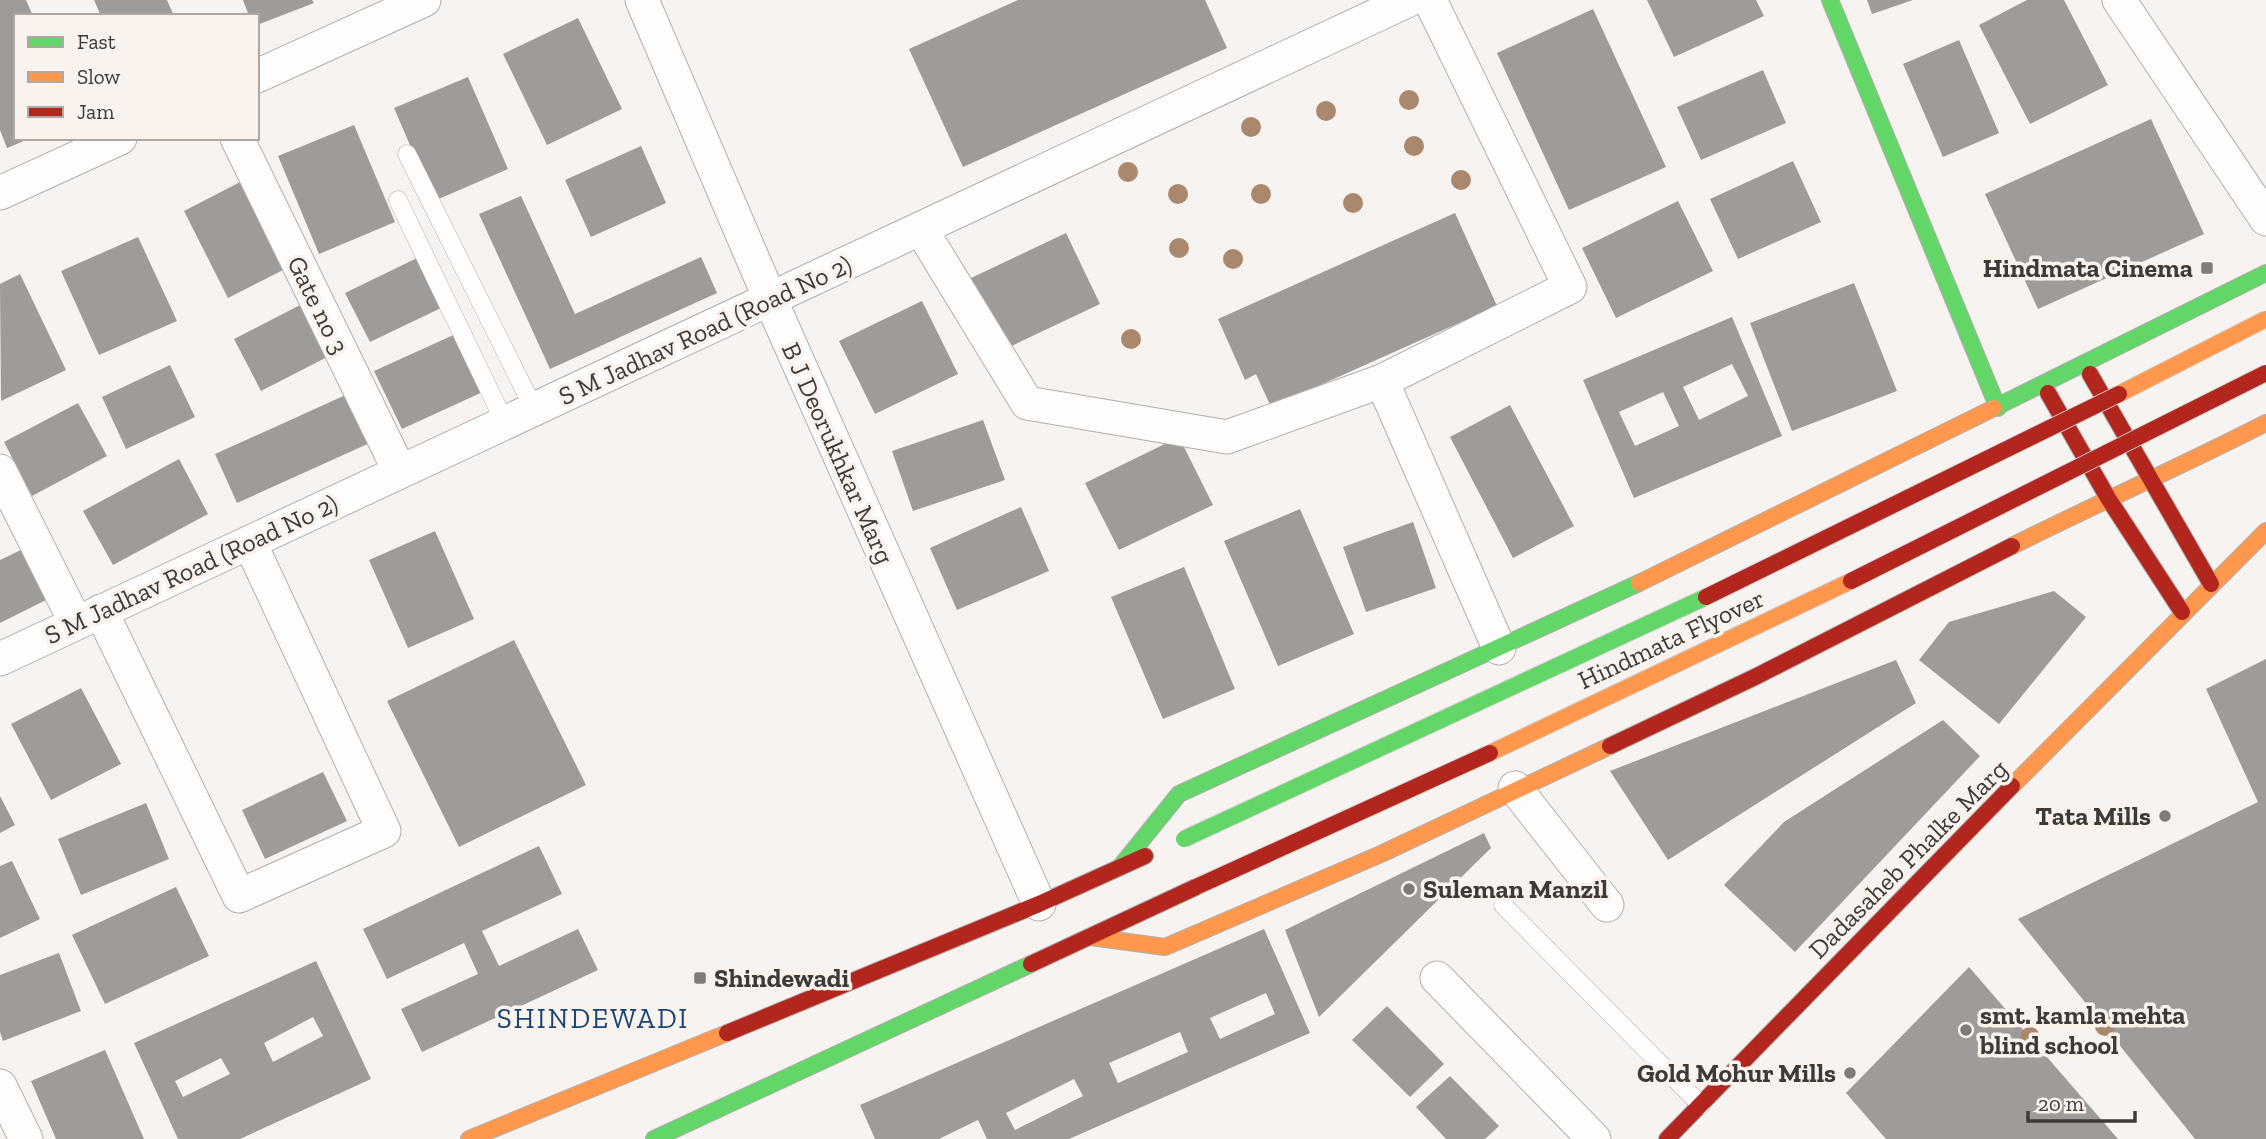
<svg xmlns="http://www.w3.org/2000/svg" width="2266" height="1139" font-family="'Zilla Slab',serif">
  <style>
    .building { fill: #9e9b99; fill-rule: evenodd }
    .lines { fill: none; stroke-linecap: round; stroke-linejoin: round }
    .lane-casing { stroke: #b1aeac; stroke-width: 19 }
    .street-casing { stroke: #b1aeac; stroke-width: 35 }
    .fast-casing { stroke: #b1aeac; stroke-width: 18 }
    .slow-casing { stroke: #b1aeac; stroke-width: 18 }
    .jam-casing { stroke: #b1aeac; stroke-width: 18 }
    .lane { stroke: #fefdfd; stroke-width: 18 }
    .street { stroke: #fefdfd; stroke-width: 33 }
    .fast { stroke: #63d668; stroke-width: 16 }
    .slow { stroke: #ff974d; stroke-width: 16 }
    .jam { stroke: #b3261e; stroke-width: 16 }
    .fast-bridge-casing { stroke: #d1d0ce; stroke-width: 18; stroke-linecap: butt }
    .slow-bridge-casing { stroke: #d1d0ce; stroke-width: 18; stroke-linecap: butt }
    .jam-bridge-casing { stroke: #d1d0ce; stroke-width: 18; stroke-linecap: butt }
    .fast-bridge { stroke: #63d668; stroke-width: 16 }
    .slow-bridge { stroke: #ff974d; stroke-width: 16 }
    .jam-bridge { stroke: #b3261e; stroke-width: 16 }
    .tree { fill: #a9886e }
    .poi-dot { fill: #7e7b78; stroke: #faf2ed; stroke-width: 2.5 }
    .labels { text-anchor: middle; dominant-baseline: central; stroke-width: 7; stroke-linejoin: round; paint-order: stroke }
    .poi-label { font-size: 26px; font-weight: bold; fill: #3d3a38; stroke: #faf2ed; text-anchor: end }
    .street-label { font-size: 26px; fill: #3d3a38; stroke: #faf2ed }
    .neighbourhood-label { font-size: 28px; letter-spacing: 2px; fill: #184477; stroke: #faf2ed }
  </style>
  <rect width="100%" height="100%" fill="#f7f3f0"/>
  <path class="building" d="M0,0H26L33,16H16V138H31L7,148L0,130Z
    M94,0H167L174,16H101Z
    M243,0H312L314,3L257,25V16H249Z
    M1018,0H1205L1227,48L963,167L909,49Z
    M1647,0H1756L1764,16L1674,57Z
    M1867,0H1913L1872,14Z
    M2027,0H2064L2108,85L2030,124L1979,25Z
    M1593,9L1666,167L1569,210L1497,53Z
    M578,18L622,109L547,145L503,54Z
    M1959,40L1999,133L1943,157L1903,64Z
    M1763,70L1786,123L1701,160L1677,107Z
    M468,77L508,169L434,201L394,108Z
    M2151,119L2204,234L2038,309L1985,194Z
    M354,125L395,222L319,254L278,156Z
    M641,146L666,203L591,237L565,180Z
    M1793,161L1821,222L1738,259L1710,199Z
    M246,179L291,266L228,298L184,211Z
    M521,196L575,314L701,257L717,293L550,369L479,214Z
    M1678,201L1713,271L1616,318L1582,248Z
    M1455,213L1497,306L1271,407L1256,374L1245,380L1218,319Z
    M1066,233L1100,304L1003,350L969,279Z
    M138,237L177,321L99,355L61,271Z
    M417,258L441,308L370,342L345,293Z
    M20,274L66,370L1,401L0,284Z
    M1854,283L1897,391L1792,431L1750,323Z
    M922,301L958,374L875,414L839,341Z
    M306,302L333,354L261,391L234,339Z
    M1732,317L1782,436L1634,498L1583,380ZM1732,364L1748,396L1699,420L1683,387ZM1663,392L1679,426L1635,446L1619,412Z
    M460,332L487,390L402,429L374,371Z
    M170,365L195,417L126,449L102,397Z
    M350,393L372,442L237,503L215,454Z
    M78,403L107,456L32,496L4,442Z
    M1510,405L1574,526L1513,558L1450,437Z
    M983,420L1005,480L913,511L892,451Z
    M1179,437L1213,505L1119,550L1085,483Z
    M179,459L208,514L113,565L83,511Z
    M1021,507L1049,571L957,610L930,548Z
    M1300,509L1354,634L1278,666L1224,541Z
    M1413,522L1436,588L1366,612L1343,547Z
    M435,531L474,619L408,648L369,560Z
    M25,548L50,598L0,623V560Z
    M1184,567L1235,689L1163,719L1111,597Z
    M2054,591L2086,617L1999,724L1919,660L1949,622Z
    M514,640L586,785L459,847L387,701Z
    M2266,659V1139H2195L2018,919L2258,802L2206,689Z
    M1896,660L1916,703L1668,860L1610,771Z
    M81,688L121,764L51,800L11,724Z
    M1943,720L1980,756L1795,952L1724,885L1784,822Z
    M323,772L347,821L265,859L242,810Z
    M0,796L15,825L0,833Z
    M146,803L169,859L81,895L58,839Z
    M1484,833L1491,848L1319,1017L1285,930Z
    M539,846L562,894L482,931L499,966L578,929L598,970L422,1052L401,1009L478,974L464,943L387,979L363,929Z
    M12,861L40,919L0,938V866Z
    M176,887L209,956L105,1004L72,935Z
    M1264,929L1310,1033L1069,1139H987L978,1120L939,1139H875L860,1105ZM1266,993L1275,1014L1220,1039L1210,1018ZM1180,1032L1188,1052L1118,1083L1109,1063ZM1074,1079L1083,1096L1015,1130L1006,1113Z
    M59,953L81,1011L3,1041L0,1032V975Z
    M316,961L371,1079L240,1139H178L134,1043ZM313,1017L323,1036L273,1062L264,1043ZM221,1058L230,1074L183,1097L175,1081Z
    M1969,967L2118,1139H1886L1846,1093Z
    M1387,1006L1444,1064L1410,1097L1352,1040Z
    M105,1050L144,1139H56L31,1081Z
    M1450,1076L1499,1126L1485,1139H1446L1416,1107Z"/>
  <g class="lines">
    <defs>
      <path id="lane" d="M407,154L534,409
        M398,200L505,423
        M1503,905L1701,1105"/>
      <path id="street" d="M642,0L770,299L1039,904
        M2119,0L2266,219
        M257,76L424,0
        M237,138L400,472
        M0,193L120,138
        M921,229L1027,403L1227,437L1382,381L1570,287L1430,0
        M1382,381L1499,648
        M0,471L76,623
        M101,611L239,896L384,831L250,543
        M0,659L1409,0
        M1515,788L1607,905
        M1437,978L1594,1139
        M0,1086L26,1139"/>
      <path id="fast" d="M1830,0L1998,408
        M1994,408L2266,273
        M1120,867L1179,794L1639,583
        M654,1139L1031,964"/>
      <path id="slow" d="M2012,546C2096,504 2182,466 2266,423
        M1639,583L1994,408
        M2012,786L2266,531
        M1091,937L1165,947L1381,854L1610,746
        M469,1139L727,1033"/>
      <path id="jam" d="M2090,374L2211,584
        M2048,393L2108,498L2182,612
        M1610,746L1755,677L2012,546
        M1031,964L1196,887
        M727,1033L1039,904L1145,856
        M1667,1139L2012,786"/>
    </defs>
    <use href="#lane" class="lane-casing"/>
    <use href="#street" class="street-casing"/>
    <use href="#fast" class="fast-casing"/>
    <use href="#slow" class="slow-casing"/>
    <use href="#jam" class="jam-casing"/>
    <use href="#lane" class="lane"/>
    <use href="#street" class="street"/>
    <use href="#fast" class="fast"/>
    <use href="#slow" class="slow"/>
    <use href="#jam" class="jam"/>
    <defs>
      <path id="fast-bridge" d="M1184,839L1706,597"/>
      <path id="slow-bridge" d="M2119,394L2266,319
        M1490,753L1851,581"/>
      <path id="jam-bridge" d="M1851,581L2266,373
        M1706,597L2119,394
        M1196,887L1490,753"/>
    </defs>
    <use href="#fast-bridge" class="fast-bridge-casing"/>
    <use href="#slow-bridge" class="slow-bridge-casing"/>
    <use href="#jam-bridge" class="jam-bridge-casing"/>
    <use href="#fast-bridge" class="fast-bridge"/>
    <use href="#slow-bridge" class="slow-bridge"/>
    <use href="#jam-bridge" class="jam-bridge"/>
  </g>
  <g class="tree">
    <circle cx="1409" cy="100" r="10"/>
    <circle cx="1326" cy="111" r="10"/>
    <circle cx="1251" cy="127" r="10"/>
    <circle cx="1414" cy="146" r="10"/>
    <circle cx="1128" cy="172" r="10"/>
    <circle cx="1461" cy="180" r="10"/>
    <circle cx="1178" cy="194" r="10"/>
    <circle cx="1261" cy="194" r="10"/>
    <circle cx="1353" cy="203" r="10"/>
    <circle cx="1179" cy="248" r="10"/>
    <circle cx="1233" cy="259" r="10"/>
    <circle cx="1131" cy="339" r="10"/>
    <circle cx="2105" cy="1026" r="10"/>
    <circle cx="2030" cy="1037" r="10"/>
  </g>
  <g class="poi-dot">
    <rect x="2200" y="261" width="14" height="14" rx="3.5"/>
    <circle cx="2165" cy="816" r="7"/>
    <circle cx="1409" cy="889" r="7"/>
    <rect x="693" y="971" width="14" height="14" rx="3.5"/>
    <circle cx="1966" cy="1030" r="7"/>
    <circle cx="1850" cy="1073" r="7"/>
  </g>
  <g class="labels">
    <g class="poi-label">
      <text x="2193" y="268">Hindmata Cinema</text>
      <text x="2151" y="816">Tata Mills</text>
      <text x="1423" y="889" text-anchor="start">Suleman Manzil</text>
      <text x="714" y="978" text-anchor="start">Shindewadi</text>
      <text x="1980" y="1015" text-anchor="start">smt. kamla mehta<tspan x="1980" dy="30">blind school</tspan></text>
      <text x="1836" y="1073">Gold Mohur Mills</text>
    </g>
    <g class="street-label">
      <text transform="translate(318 305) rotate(64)">Gate no 3</text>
      <text transform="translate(705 330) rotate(-25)">S M Jadhav Road (Road No 2)</text>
      <text transform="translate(838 453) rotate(66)">B J Deorukhkar Marg</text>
      <text transform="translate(191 569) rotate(-25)">S M Jadhav Road (Road No 2)</text>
      <text transform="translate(1671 639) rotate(-25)">Hindmata Flyover</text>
      <text transform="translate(1908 859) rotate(-45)">Dadasaheb Phalke Marg</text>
    </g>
    <g class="neighbourhood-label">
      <text x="593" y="1018">SHINDEWADI</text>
    </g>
  </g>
  <rect x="14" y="14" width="245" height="126" fill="#faf2ed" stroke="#aea8a5" stroke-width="2"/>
  <rect x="28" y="37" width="35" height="10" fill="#63d668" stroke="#aea8a5" stroke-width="2"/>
  <text x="77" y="49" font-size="21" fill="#3d3a38">Fast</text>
  <rect x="28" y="72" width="35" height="10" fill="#ff974d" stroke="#aea8a5" stroke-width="2"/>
  <text x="77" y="84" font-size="21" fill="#3d3a38">Slow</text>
  <rect x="28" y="107" width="35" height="10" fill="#b3261e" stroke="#aea8a5" stroke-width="2"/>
  <text x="77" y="119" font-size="21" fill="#3d3a38">Jam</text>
  <path d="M2028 1111v10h107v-10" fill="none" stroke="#3d3a38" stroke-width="3.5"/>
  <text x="2038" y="1111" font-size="21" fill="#3d3a38" stroke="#faf2ed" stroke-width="5" paint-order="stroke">20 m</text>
</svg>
